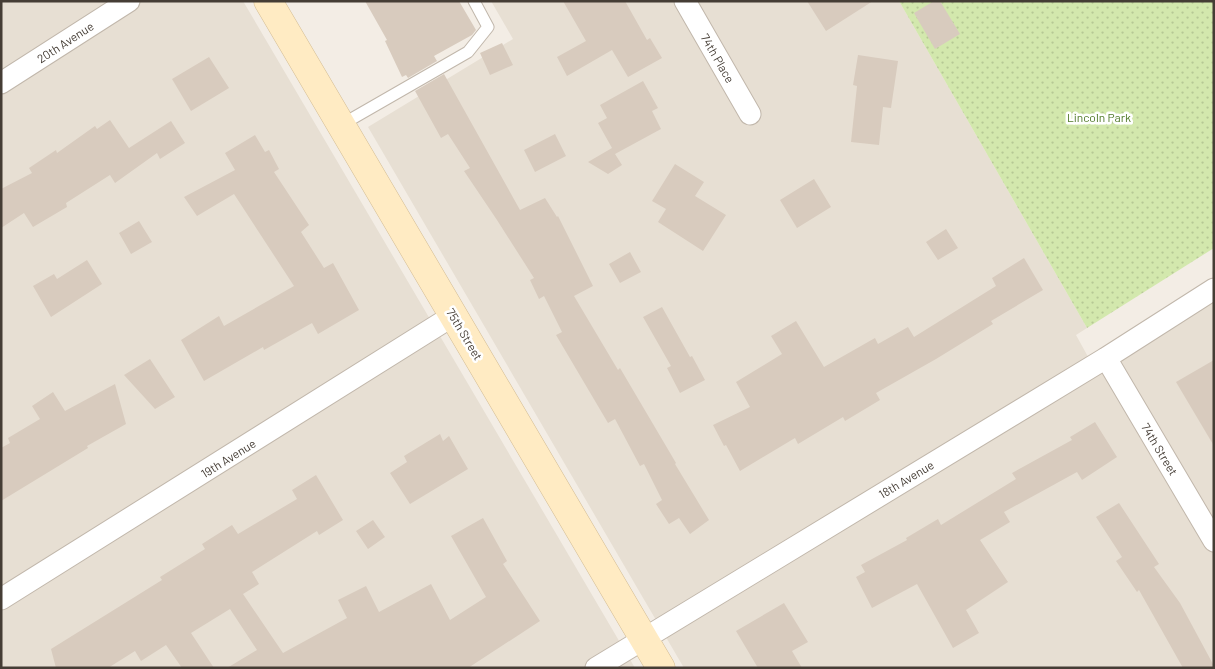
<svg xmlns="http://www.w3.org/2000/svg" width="1215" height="669" font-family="Barlow,sans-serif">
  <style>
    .residential { fill: #e7dfd3 }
    .park { fill: url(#park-dots) }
    .building { fill: #d8cbbe }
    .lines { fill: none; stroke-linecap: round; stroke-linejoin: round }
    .lane-casing { stroke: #c1b7ab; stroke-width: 13 }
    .street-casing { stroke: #c1b7ab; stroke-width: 23 }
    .secondary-casing { stroke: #d4bd94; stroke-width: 29 }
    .lane { stroke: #fff; stroke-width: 11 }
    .street { stroke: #fff; stroke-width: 21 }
    .secondary { stroke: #ffebc3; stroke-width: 28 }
    .labels { text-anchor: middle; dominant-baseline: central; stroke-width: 5; stroke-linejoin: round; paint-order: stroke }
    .street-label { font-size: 12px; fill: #453d35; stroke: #fff }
    .park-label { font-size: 12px; fill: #4e7827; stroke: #fff }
  </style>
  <defs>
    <pattern id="park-dots" width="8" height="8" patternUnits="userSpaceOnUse" patternTransform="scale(1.25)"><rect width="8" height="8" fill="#d3e8ad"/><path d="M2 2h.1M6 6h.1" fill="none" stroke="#b6c895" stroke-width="1.8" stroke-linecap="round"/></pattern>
  </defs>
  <rect width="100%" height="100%" fill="#f3ede5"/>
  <path class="residential" d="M1,1H243L635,668H1Z
    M491,1H899L1087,328L1076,335L1097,373L1214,299V668H684L368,127L513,39Z"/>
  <path class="park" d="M899,1H1214V248L1087,328Z"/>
  <path class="building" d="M365,1H459L476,30L472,35L434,56L437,61L408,78L406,75L402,77L385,41L387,40Z
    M563,1H625L647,40L650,38L662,58L628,77L612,50L567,76L557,57L586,41Z
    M807,1H873L826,31Z
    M934,1H940L960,34L935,49L914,13Z
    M502,43L513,65L490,75L480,53Z
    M858,55L898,61L891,108L883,107L879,145L851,142L857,86L853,85Z
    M209,57L229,88L191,111L172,79Z
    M444,74L520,210L545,198L557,217L558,216L593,286L574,296L618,370L620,368L676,463L675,464L709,520L690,534L679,518L669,524L656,504L662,500L644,464L640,466L615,419L608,423L556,335L562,332L544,296L539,299L530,280L534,278L497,220L464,171L470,168L448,134L441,138L415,91Z
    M643,81L658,108L652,111L661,129L615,154L622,165L608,174L588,162L612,148L598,123L607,118L600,105Z
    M110,120L129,148L171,121L185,143L160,159L157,153L115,183L110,175L66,203L67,207L33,227L24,213L1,228V189L32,173L29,168L56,150L57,153L95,126L97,129Z
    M555,134L566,156L535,172L524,150Z
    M255,135L265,152L269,150L279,169L274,172L309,225L301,232L324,268L333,263L359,310L318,334L312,323L264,350L263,347L204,381L181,340L219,316L224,326L294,286L234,194L197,216L184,197L235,170L225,153Z
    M675,164L704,182L695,196L726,215L703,251L658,222L666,209L652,201Z
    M814,179L831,207L797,228L780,200Z
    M139,221L152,242L131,254L119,233Z
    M946,229L958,248L938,260L926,242Z
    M630,252L641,272L620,283L609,264Z
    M1024,258L1043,290L991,321L993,324L936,359L876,393L880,400L845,421L843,417L798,444L795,438L740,471L726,445L724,446L713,425L750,407L736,382L782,354L771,336L796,321L824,367L875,338L878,344L908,327L914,337L996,286L992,278Z
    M87,260L102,284L51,317L33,286L54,274L57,279Z
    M662,307L690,357L692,356L705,380L680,393L667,368L671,366L643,317Z
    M150,359L175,397L155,409L124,375Z
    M1214,360V446L1176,382Z
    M115,384L126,424L87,446L88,448L1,501V448L10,443L8,438L40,419L32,406L53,392L65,411Z
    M1095,422L1117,457L1082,480L1077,472L1004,512L1010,522L980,540L1008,582L966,610L979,633L953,648L917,584L872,608L856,577L865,572L861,565L907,540L906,538L938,519L941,525L1016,479L1012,473L1072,440L1070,437Z
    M440,434L443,441L449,436L468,469L410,504L390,473L407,462L404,456Z
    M316,475L343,520L319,535L317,531L252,572L259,584L243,594L283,653L347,618L338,600L366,586L379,612L431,584L450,620L486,597L451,536L483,518L507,561L503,564L540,621L468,668H227L257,650L230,609L191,633L214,668H182L166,645L141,661L135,651L108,668H56L51,649L162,580L160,577L205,549L202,544L232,525L238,534L297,499L292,490Z
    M1119,503L1159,564L1154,567L1180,603L1214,666V668H1183L1139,590L1137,592L1116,561L1122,557L1096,517Z
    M373,520L385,537L368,549L356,531Z
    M784,603L808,642L792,651L802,668H758L736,631Z"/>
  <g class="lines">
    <defs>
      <path id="lane" d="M341,125L468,52L488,27L474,1"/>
      <path id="street" d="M685,1L750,114
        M1,83L129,1
        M1106,358L1214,541
        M1,599L454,315
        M596,668L1106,358L1214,289"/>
      <path id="secondary" d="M268,1L661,668"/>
    </defs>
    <use href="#lane" class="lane-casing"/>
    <use href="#street" class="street-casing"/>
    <use href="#secondary" class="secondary-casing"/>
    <use href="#lane" class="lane"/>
    <use href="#street" class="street"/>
    <use href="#secondary" class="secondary"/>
  </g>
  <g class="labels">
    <g class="street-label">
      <text transform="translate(65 42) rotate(-33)">20th Avenue</text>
      <text transform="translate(718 58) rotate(60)">74th Place</text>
      <text transform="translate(465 334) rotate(59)">75th Street</text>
      <text transform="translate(1160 449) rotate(59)">74th Street</text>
      <text transform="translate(228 458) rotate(-32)">19th Avenue</text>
      <text transform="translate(906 479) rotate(-31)">18th Avenue</text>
    </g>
    <g class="park-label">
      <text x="1099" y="117">Lincoln Park</text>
    </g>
  </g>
  <rect width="1215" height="669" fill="none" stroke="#453d35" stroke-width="5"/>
</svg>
